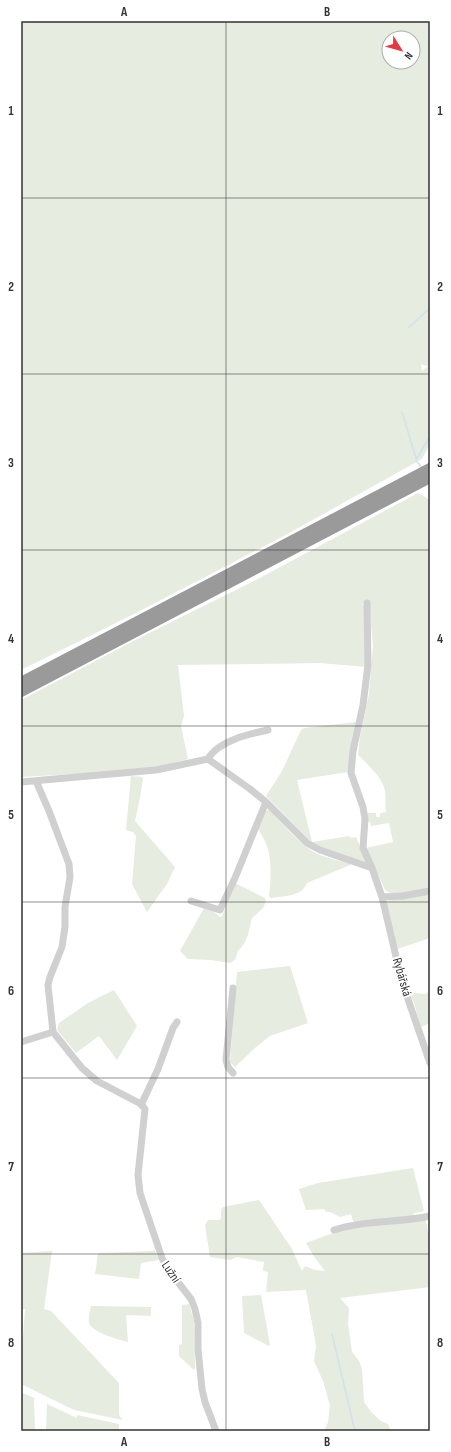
<svg xmlns="http://www.w3.org/2000/svg" width="451" height="1452" font-family="'Sofia Sans Condensed',sans-serif">
  <style>
    .green { fill: #e6ecdf; fill-rule: evenodd }
    .lines { fill: none; stroke-linecap: round; stroke-linejoin: round }
    .stream { stroke: #cfe2ee; stroke-width: 1.5 }
    .minor { stroke: #d0d0d0; stroke-width: 7 }
    .highway { stroke: #9a9a9a; stroke-width: 10 }
    .grid { fill: none; stroke: #333; stroke-width: 1; stroke-opacity: 0.55 }
    .labels { text-anchor: middle; dominant-baseline: central; stroke-width: 4; stroke-linejoin: round; paint-order: stroke }
    .street-label { font-size: 13px; fill: #333; stroke: #fff }
    .neatline { fill: none; stroke: #333; stroke-width: 1.5 }
    .grid-label { font-size: 13px; text-anchor: middle; font-weight: bold; fill: #333 }
  </style>
  <rect width="100%" height="100%" fill="#fff"/>
  <path class="green" d="M21,21H430V367L421,364L422,371L427,367L430,368V444L422,459L282,537L136,613L21,670ZM389,38H413V62H389Z
    M418,493L430,500V938L397,949L386,901L413,897L409,891C403,895 391,895 385,890L366,848L393,842L389,823L371,826L370,822H368V813H376V817H380V813L386,812C385,805 386,797 385,790C382,777 367,764 358,755L360,737L369,694L373,646L369,601L362,604L365,607L367,667L320,663L178,665L184,716L181,726L188,759L159,767L93,773L21,777V700L143,636L256,580Z
    M356,722L348,772L297,780L312,842L349,836L351,838L356,837L366,861L364,862L318,846L308,839L266,796L282,771L301,730L304,728Z
    M131,776L142,777L143,779L140,798L135,821L175,867L167,884L147,912L132,884L136,836L133,832L126,830Z
    M269,809C282,823 296,840 312,851C324,858 338,860 351,864L350,865L307,883C302,897 283,896 270,898L269,896C271,880 272,861 267,846C265,840 261,834 258,829L266,811Z
    M235,883L265,898L266,901L263,908L252,918L248,935L244,944L238,951L235,960L230,963L211,960L188,959L180,951L204,908L213,911L220,917L222,916Z
    M290,966L308,1023L270,1036L256,1047L235,1067L230,1062L237,972Z
    M114,990L137,1026L117,1060L99,1036L76,1053L57,1030L59,1023L88,1003Z
    M429,992L430,996V1023L421,1027L414,1003L410,995C415,991 419,994 425,994Z
    M413,1168L424,1211L414,1213L413,1216L354,1224L351,1214L340,1217L330,1212H326L324,1209L306,1210L299,1189L318,1183Z
    M259,1200L292,1249L302,1271L305,1266L315,1270L325,1271L315,1258L306,1243L344,1229L425,1218L430,1239V1287L340,1298L349,1308L348,1324L352,1352L359,1361L362,1369L364,1402L372,1413L381,1421L388,1424L391,1431H324L328,1422L330,1406L323,1381L314,1361L316,1346L306,1290L266,1292L268,1272L263,1271L264,1262L237,1257L230,1260L210,1257L205,1225L208,1220H219L221,1218V1210L223,1207Z
    M154,1249L159,1260L141,1263L139,1279L95,1274L98,1254L99,1253L153,1251Z
    M52,1251L44,1309L51,1311L119,1383V1415L123,1420L74,1410L21,1384V1364L25,1309H21V1253Z
    M261,1295L270,1345L269,1346L244,1333L242,1296Z
    M189,1304L194,1321L195,1368L194,1370L179,1356V1345L182,1344V1305Z
    M91,1306L151,1307V1316L126,1315L128,1342C119,1340 95,1333 90,1325C87,1321 90,1311 91,1306Z
    M21,1392L34,1398L35,1431H21Z
    M47,1404L77,1418V1415L119,1424V1431H46Z"/>
  <g class="lines">
    <path class="stream" d="M408,328L430,308
      M402,412L416,458
      M422,468L416,460L430,436
      M332,1334L355,1431"/>
    <path class="minor" d="M367,603L368,665L363,705L353,751L351,773L363,807L365,819L363,848L372,868
      M208,759C218,741 249,734 268,730
      M36,781L49,811L69,864L70,877L65,907V927L62,947L50,977L48,985L53,1032L82,1068L97,1081L141,1104L145,1109L138,1175L140,1193L162,1258L167,1268L191,1299L195,1309L198,1323V1349L202,1389L205,1402L216,1431
      M21,782L156,770L208,759L250,789L266,802L307,843L320,850L372,868L382,897L402,982L430,1063
      M382,897L402,896L430,891
      M191,901L220,910L235,878L266,802
      M233,988L226,1060L228,1067L233,1073
      M21,1042L53,1032
      M141,1105L158,1069L173,1028L177,1022
      M334,1230C365,1220 398,1223 430,1216"/>
    <path class="highway" d="M21,682L430,468
      M21,692L430,478"/>
  </g>
  <path class="grid" d="M226,21V1431M21,198H430M21,374H430M21,550H430M21,726H430M21,902H430M21,1078H430M21,1254H430"/>
  <g class="labels">
    <g class="street-label">
      <text transform="translate(402 977) rotate(74)">Rybářská</text>
      <text transform="translate(171 1272) rotate(56)">Lužní</text>
    </g>
  </g>
  <rect width="451" height="1452" fill="none" stroke="#ffffff" stroke-width="44"/>
  <g transform="translate(401 50) rotate(127)"><circle r="19" fill="#ffffff" stroke="#adadad"/>
  <path d="M0-3L7 15L0 10L-7 15Z" fill="#e63946"/>
  <text y="-6" font-size="11" font-weight="bold" text-anchor="middle" fill="#333333">N</text>
  </g>
  <rect x="22" y="22" width="407" height="1408" class="neatline"/>
  <g class="grid-label">
    <text x="124" y="16">A</text>
    <text x="327" y="16">B</text>
    <text x="11" y="115">1</text>
    <text x="440" y="115">1</text>
    <text x="11" y="291">2</text>
    <text x="440" y="291">2</text>
    <text x="11" y="467">3</text>
    <text x="440" y="467">3</text>
    <text x="11" y="643">4</text>
    <text x="440" y="643">4</text>
    <text x="11" y="819">5</text>
    <text x="440" y="819">5</text>
    <text x="11" y="995">6</text>
    <text x="440" y="995">6</text>
    <text x="11" y="1171">7</text>
    <text x="440" y="1171">7</text>
    <text x="11" y="1347">8</text>
    <text x="440" y="1347">8</text>
    <text x="124" y="1446">A</text>
    <text x="327" y="1446">B</text>
  </g>
</svg>
